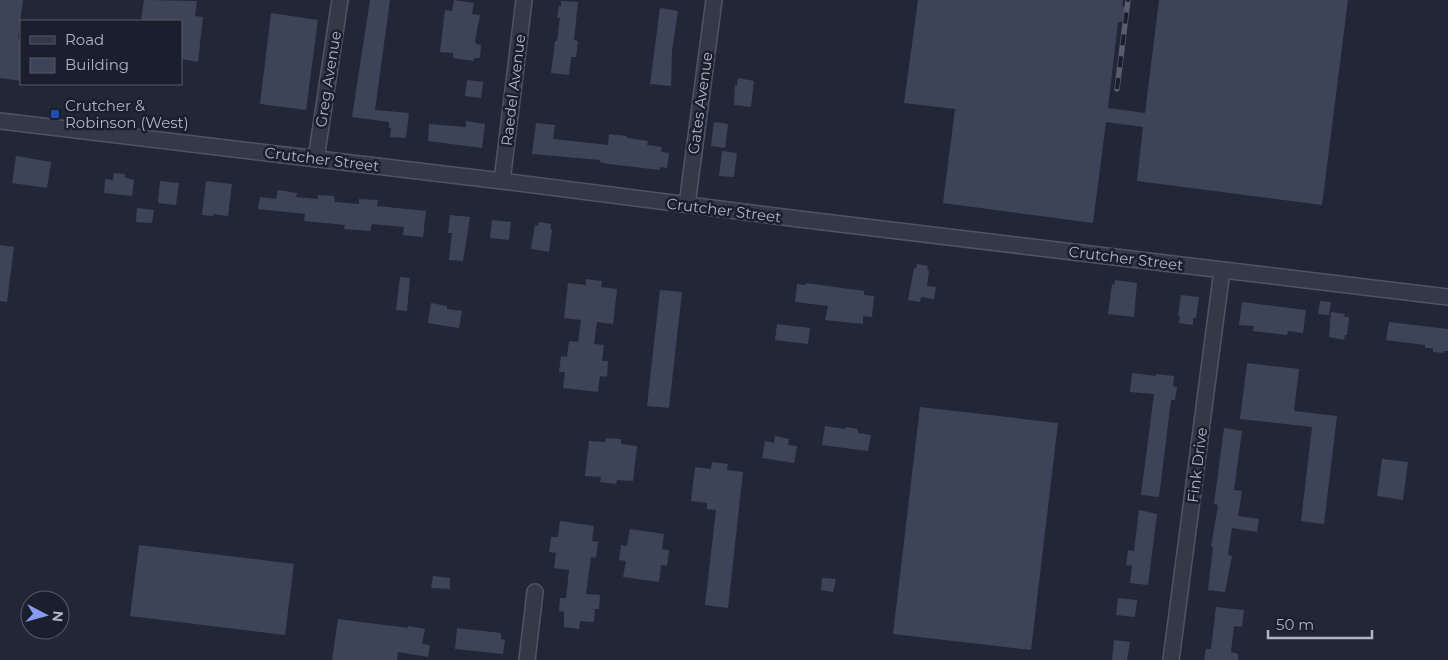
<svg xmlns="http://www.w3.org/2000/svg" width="1448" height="660" font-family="Montserrat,sans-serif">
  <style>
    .building { fill: #3e4457 }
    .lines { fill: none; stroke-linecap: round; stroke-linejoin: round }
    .street-casing { stroke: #505462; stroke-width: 18 }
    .street { stroke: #353947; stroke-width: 15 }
    .rail-casing { stroke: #585c6e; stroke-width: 5.5 }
    .rail { stroke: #1b1e2c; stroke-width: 4; stroke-dasharray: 11; stroke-linecap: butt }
    .transit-dot { fill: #1a4fb4; stroke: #1b1e2c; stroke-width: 2 }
    .labels { text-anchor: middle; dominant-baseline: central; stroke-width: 5; stroke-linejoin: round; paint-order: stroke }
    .street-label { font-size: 15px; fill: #b0b4c4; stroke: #1b1e2c }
    .poi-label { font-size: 15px; fill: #b0b4c4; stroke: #1b1e2c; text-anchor: start }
  </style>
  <rect width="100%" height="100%" fill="#222737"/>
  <path class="building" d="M0,0H23L18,39H21V81L0,78Z
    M144,0L197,1L195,16L203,17L198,62L181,59V21H141Z
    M370,0H390L375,110L409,113L406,138L390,137L391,128H389V122L352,117Z
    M454,0L474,3L472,14L480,15L475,41L476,44L481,45L480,58H474V61L453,58V53L440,52L445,10L452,11Z
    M918,0H1123L1122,6L1125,7L1123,22H1118L1108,108L1145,113L1159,0H1348L1322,205L1137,181L1143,127L1106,122L1093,223L943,203L955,109L904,103Z
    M561,1L578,2L574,40L578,41L576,57H571L569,75L551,73L555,41H557L560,18H557L559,6H561Z
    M660,8L678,11L672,51L671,86L650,84Z
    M271,13L318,20L306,110L260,104Z
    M738,78L754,81L751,107L734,105L735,85L737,86Z
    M467,80L483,82L481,98L465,96Z
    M466,121L485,124L482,148L428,141L429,124L466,127Z
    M714,122L728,124L725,148L711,146Z
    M536,123L555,125L553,139L608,145L609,134L627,136V138L648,141L647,145L662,147L661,152L669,153L667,168L660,167V170L609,164L600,162V160L532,154Z
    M722,151L737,153L734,177L719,176Z
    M16,156L51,162L47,188L12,183Z
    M114,173L125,174L124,177L134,180L132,196L104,193L105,179L113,180Z
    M160,181L179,183L176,205L158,203Z
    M206,181L232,184L228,216L213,214V216L202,215Z
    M278,190L297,193L296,197L318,199V195L334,196L335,202L359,204V199L378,200L377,206L426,211L423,237L403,235L404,227L372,224L370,231L344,229L345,225L304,221L305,214L258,209L260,197L276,199Z
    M137,208L154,210L152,223L136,222Z
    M450,215L470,217L463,261L449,260L452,233H448Z
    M492,220L511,222L509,240L490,238Z
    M539,222L551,224L550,229H552L549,252L531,249L535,225L538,226Z
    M0,245L14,247L7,302L0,301Z
    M917,264L928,266L927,270L929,271L927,286L936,287L934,299L921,297L920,302L908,300L914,268H916Z
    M400,277L410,278L407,311L396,310Z
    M586,279L602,281L601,287L617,289L613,324L597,322L594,344L604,345L602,361H608L607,377L600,376L598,392L563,388L565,372H559L561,356L567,357L569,341L578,342L581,320L564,318L568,283L586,285Z
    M1115,280L1137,283L1134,317L1108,314L1112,284L1114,285Z
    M806,283L864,291V295L874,296L872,317L863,316V324L825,320L828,306L795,302L797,284L806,285Z
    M660,290L682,292L669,408L647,406Z
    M1181,295L1199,297L1196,318H1193V325L1179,323L1180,316H1178Z
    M1320,301L1331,302L1329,315L1318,314Z
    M1242,302L1306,310L1303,333L1288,331L1287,335L1253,331L1254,326L1239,325Z
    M431,303L447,306V309L462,311L459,328L428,323Z
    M1331,312L1345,314L1344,317H1349L1347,335H1345L1344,340L1329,337Z
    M1389,322L1448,329V351H1444V353L1433,352V348H1425V345L1386,340Z
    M777,324L810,328L808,344L775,340Z
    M1247,363L1299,369L1294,411L1337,416L1324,524L1301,521L1312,427L1240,419Z
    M1132,373L1156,376V374L1174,376L1173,386L1177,387L1175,400H1171L1159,497L1141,495L1154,394L1130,392Z
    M920,407L1058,423L1031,650L893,634Z
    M825,426L845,429L846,427L858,429V433L871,435L868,451L822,445Z
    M1224,428L1242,431L1234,490L1242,491L1238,516L1259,519L1257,532L1232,528L1228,555L1232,556L1225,592L1208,590L1213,547H1211L1218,505L1214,504Z
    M775,436L789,439L788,445L797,446L794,463L762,458L765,441L774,443Z
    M606,438L621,439V444L637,446L633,481L617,480L616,484L600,482L601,477L585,476L589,441L605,442Z
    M1382,459L1408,462L1403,500L1377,496Z
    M712,462L728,464L727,470L743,472L728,608L705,605L716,510L707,509V503L691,501L695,467L711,469Z
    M1139,510L1157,514L1148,585L1130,583L1132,566L1126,565L1128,550L1134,551Z
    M560,521L594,526L592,541L598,542L596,558L591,557L586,594L600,595L599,609H595L594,622L580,621L579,629L564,627V612L559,611L560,598H566L569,570L554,568L556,553L549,552L551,537H558Z
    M630,529L664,534L662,549L669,550L667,566L661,565L659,582L623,577L626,561L619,560L621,545L627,546Z
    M139,545L294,564L285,635L130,616Z
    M433,576L450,578V589L431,588Z
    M822,578L836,579L833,592L821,590Z
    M1118,598L1137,600L1135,617L1116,615Z
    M1216,607L1244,610L1242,627L1234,626L1231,652L1238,654V660H1204L1206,649H1211Z
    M338,619L408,628V626L425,629L422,644L430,645L428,657L398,652L397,660H332Z
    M457,628L501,633V639L505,640L503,654L455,649Z
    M1114,640L1130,642L1127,660H1112Z"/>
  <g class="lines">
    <defs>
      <path id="street" d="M0,121L502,181L799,219L1448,297
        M316,159L340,0
        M502,181L524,0
        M687,205L714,0
        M527,660L535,592
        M1171,660L1222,270"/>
    </defs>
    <use href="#street" class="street-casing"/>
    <use href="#street" class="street"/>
    <defs>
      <path id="rail" d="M1117,89L1128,0"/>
    </defs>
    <use href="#rail" class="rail-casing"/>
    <use href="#rail" class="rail"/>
  </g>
  <rect class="transit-dot" x="50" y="109" width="10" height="10" rx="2.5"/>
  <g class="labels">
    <g class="street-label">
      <text transform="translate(328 79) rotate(-81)">Greg Avenue</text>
      <text transform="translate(513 90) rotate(-83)">Raedel Avenue</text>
      <text transform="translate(700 103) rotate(-82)">Gates Avenue</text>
      <text transform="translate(322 159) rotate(7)">Crutcher Street</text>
      <text transform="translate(724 210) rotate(7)">Crutcher Street</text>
      <text transform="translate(1126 258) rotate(7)">Crutcher Street</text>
      <text transform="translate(1197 465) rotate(-83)">Fink Drive</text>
    </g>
    <g class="poi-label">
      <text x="65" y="105">Crutcher &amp;<tspan x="65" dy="17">Robinson (West)</tspan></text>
    </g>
  </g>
  <rect x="20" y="20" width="162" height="65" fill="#1b1e2c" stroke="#575a69"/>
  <rect x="30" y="36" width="25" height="8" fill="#353947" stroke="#575a69"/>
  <text x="65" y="45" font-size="15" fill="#b0b4c4">Road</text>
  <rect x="30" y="58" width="25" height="15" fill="#3e4457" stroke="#575a69"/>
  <text x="65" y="70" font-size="15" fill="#b0b4c4">Building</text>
  <g transform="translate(45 615) rotate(96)"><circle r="24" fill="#1b1e2c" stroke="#575a69"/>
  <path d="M0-4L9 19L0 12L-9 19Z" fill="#889bf1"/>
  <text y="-8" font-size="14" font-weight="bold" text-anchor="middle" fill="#b0b4c4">N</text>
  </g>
  <path d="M1268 630v8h104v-8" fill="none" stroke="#b0b4c4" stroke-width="2.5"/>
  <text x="1276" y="630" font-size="15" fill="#b0b4c4" stroke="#1b1e2c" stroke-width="4" paint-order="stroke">50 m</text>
</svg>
